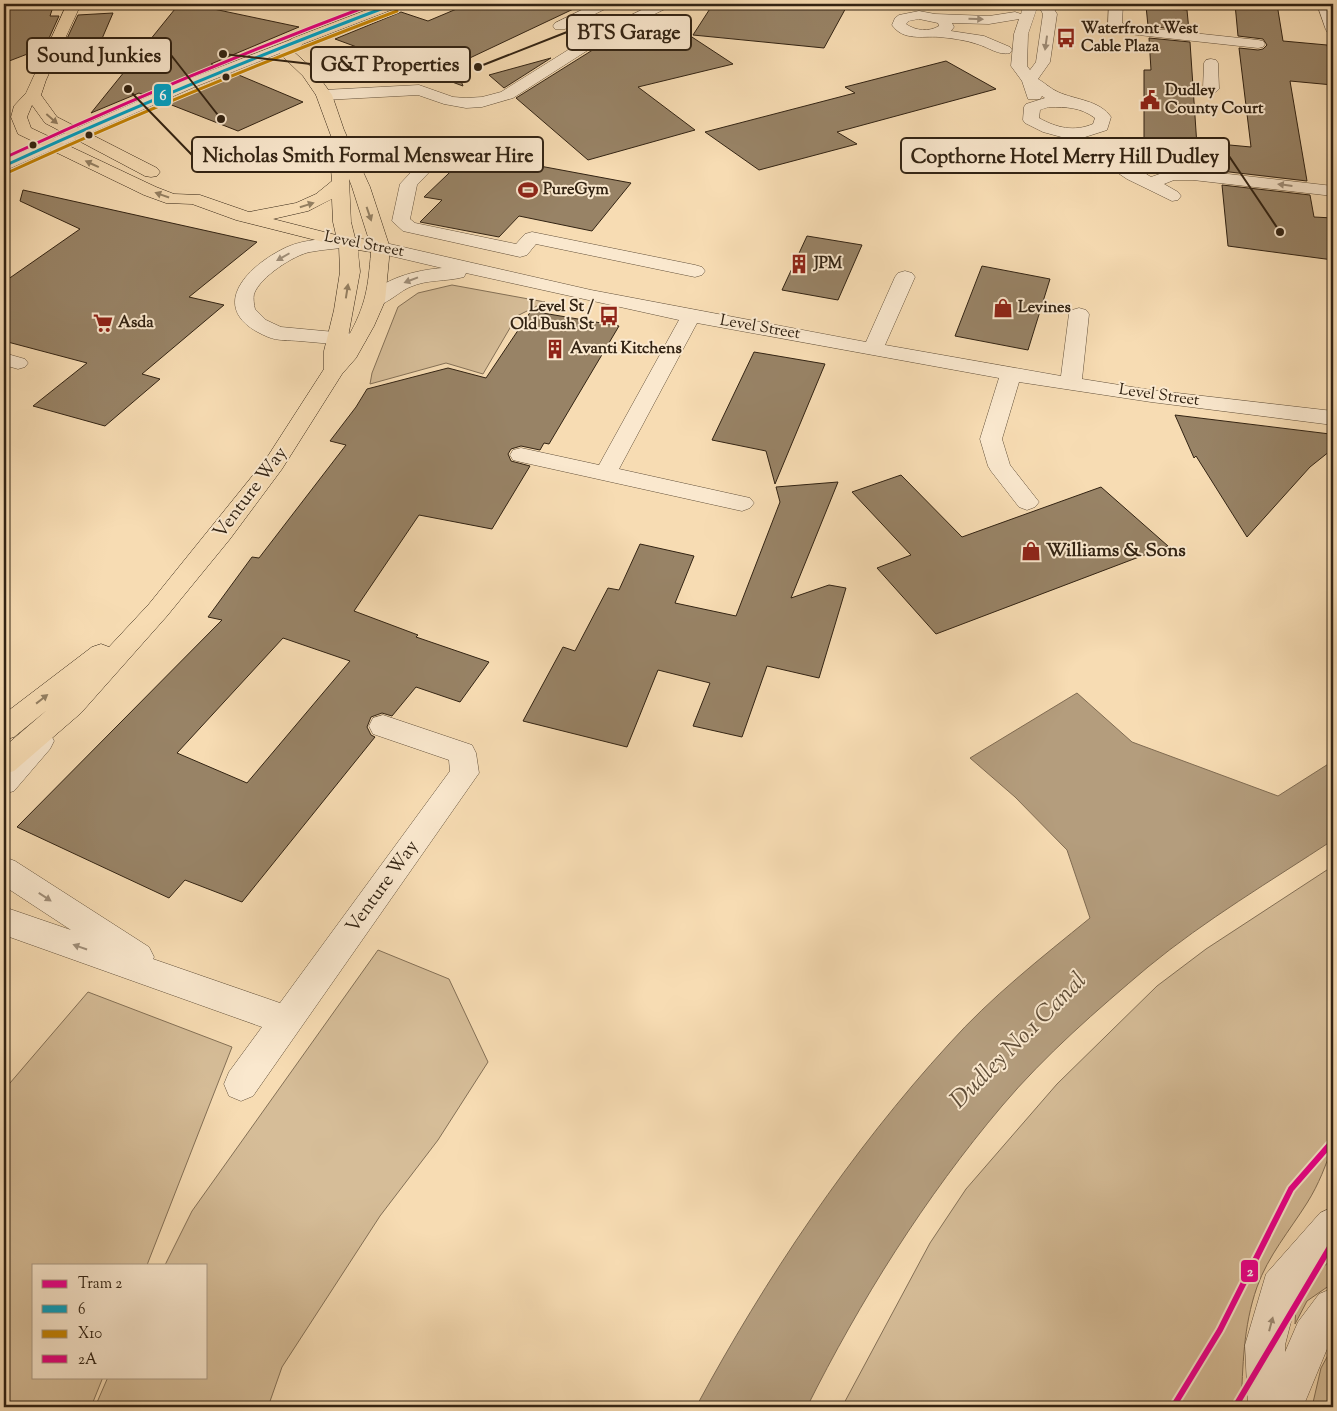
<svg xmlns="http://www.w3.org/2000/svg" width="1337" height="1411" font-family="'Sorts Mill Goudy',serif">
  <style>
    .green { fill: #d6bd98; stroke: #847056 }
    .water { fill: #b49d7d; stroke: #806c53 }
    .building { fill: #988366; stroke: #322313; fill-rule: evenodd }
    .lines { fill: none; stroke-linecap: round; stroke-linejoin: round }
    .minor-casing { stroke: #63513b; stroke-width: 1 }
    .major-casing { stroke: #322313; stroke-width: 1 }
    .minor { fill: #fae8ce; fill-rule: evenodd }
    .major { fill: #f7dcb3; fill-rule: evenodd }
    .bus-1-casing { stroke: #fae8ce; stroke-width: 5 }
    .bus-2-casing { stroke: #fae8ce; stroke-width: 5 }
    .bus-3-casing { stroke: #fae8ce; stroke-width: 5 }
    .bus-1 { stroke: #02a2c5; stroke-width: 3 }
    .bus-2 { stroke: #c68505; stroke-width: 3 }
    .bus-3 { stroke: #e5007d; stroke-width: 3 }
    .tram-1-casing { stroke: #fae8ce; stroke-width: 10 }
    .tram-1 { stroke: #ec008c; stroke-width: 6 }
    .oneway { fill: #a08f7a }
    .oneway2 { fill: #948063 }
    .bus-dot { fill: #322313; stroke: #fae8ce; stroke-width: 2 }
    .labels { text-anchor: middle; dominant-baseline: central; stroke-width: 4; stroke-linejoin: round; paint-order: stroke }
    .far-poi-label { font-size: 16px; font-weight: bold; fill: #322313; stroke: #fae8ce; text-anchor: start }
    .far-street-label { font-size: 16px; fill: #322313; stroke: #fae8ce }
    .street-label { font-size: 19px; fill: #322313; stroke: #fae8ce }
    .poi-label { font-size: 19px; font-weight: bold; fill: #322313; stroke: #fae8ce; text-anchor: start }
    .near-water-label { font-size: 24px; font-style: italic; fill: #604e38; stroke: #fae8ce }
    .leader { fill: none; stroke: #322313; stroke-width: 2 }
    .callout-dot { fill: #322313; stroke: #fae8ce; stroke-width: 2 }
    .callout { fill: #fae8ce; stroke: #322313; stroke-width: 2 }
    .callout-label { font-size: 20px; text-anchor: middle; font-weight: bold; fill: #322313 }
    .line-badge { stroke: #fae8ce; stroke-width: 2 }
    .badge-label { font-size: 14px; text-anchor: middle; font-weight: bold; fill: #fff }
  </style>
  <rect width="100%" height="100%" fill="#f7dcb3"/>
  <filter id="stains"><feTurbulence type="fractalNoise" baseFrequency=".004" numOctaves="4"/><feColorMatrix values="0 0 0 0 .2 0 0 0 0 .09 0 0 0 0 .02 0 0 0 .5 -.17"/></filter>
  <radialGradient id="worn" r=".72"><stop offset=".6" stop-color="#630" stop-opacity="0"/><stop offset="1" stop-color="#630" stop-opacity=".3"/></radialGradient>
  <path class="green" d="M452,285L545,302L517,316L483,374L446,363L370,384L372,373L398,307L418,293Z
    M1333,866V1144C1326,1165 1319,1184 1307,1203C1290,1230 1268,1256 1257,1287C1243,1327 1243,1366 1241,1407H842L930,1243L966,1189L1057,1084L1157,986L1206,949Z
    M378,950L449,979L488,1062L438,1140L380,1216L282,1367L268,1407H95L108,1377H206V1265H165L192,1211Z
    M88,992L232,1047L147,1265H34V1377H103L91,1407H4V1090Z
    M1333,1259V1283L1307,1301L1295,1324L1297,1287Z
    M1333,1346V1407H1312L1321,1368Z"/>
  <path class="water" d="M1077,693L1132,742L1278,796L1333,761V840C1271,881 1205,920 1148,967C1097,1010 1045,1055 1002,1106C925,1197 860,1301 807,1407H696C765,1279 851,1151 949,1044C991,997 1041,958 1090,918L1067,850L1015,797L970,758Z"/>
  <path class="building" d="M54,4L50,16H59L41,56L30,53L4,63V8Z
    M179,4H190L299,27L211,64L217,66L146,96L139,93L91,113Z
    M481,4H584L455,65L463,86L335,39L401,12L428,21L466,5L473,7Z
    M713,4H848L824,48L693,35Z
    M1235,4H1277L1283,41L1327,45L1333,70V85L1290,81L1307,181L1221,171L1219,144L1251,147L1239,48L1258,50L1263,49L1267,45L1263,39L1238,36Z
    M1146,6L1187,10L1189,31L1148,26Z
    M113,13L89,69L57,60L78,15Z
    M663,18L733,64L638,87L695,130L588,160L516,98L599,46L652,31Z
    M1149,38L1190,42L1198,161L1144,155V70H1151Z
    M551,58L504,88L489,75Z
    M946,61L996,89L837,132L857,144L759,170L705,132L855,93L845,87Z
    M234,73L303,102L238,131L164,102Z
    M470,153L631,183L592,231L519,216L499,237L420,222L442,200L424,197Z
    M1222,185L1310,195L1314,217L1333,218V260L1228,246Z
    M23,190L257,242L189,297L224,305L142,374L160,379L105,426L33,406L87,363L4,341V282L80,229L20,201Z
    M807,236L862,245L838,300L782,290Z
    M982,266L1050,279L1028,350L955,336Z
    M531,311L619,326L549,444L544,443L540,450L521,446L511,449L508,454L511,461L530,466L492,529L419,515L354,611L418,635L416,637L489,662L460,702L416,687L392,716L382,713L371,717L367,727L371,735L375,737L242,902L185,880L169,898L17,827L222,620L208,617L252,557L259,558L346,445L330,441L356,407L367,389L448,368L486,378ZM283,638L350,661L247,783L177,753Z
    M754,352L825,364L775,484L766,451L712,440Z
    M1175,415L1330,434V451L1310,467L1247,537L1196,456L1194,458Z
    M901,475L962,537L1101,487L1168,546L936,634L877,568L911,555L852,492Z
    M838,482L791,598L829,585L846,588L819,678L767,666L742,737L693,726L710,683L658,670L627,747L523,721L563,647L575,651L608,588L619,590L640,544L694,556L675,603L736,616L780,502L776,487Z"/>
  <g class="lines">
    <defs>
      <path id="minor" d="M594,4H611L609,7L565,29H555L553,26L555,23Z
        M654,4H671L669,7L610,36L513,98L482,107L466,108L444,104L418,95L324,100L318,98L316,95L318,92L324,90L419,85L453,97L466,98L482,97L501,92L600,30Z
        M1024,4H1051L1057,14L1050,62L1038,79C1045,83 1051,89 1058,92C1076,100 1099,100 1111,117L1107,130L1082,138H1065L1043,132L1025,123L1023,120L1024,107L1026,104L1045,98L1042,96L1040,99H1028L1022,81L1011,66L1014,34L1019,19L989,24L952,23L954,27L951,31L984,36L1010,47L1012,50L1010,53C999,56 988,47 977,44C966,40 950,38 939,37C922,36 903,41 892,25L895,18L899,15L919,11L935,14L989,16L1015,12L1021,14ZM1038,5L1043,14L1036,62L1030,70L1027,66L1028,34ZM919,19L938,23L939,26C929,32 916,31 906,24L909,21ZM1049,107C1067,107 1080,107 1095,118L1093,124C1074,132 1057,128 1039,118L1040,110Z
        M1109,4H1123L1122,23L1128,26L1258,40L1263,41L1265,44L1263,47L1258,48L1120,33L1108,25Z
        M1317,4H1331L1333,11V34L1328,33L1326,30Z
        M298,37L303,38L305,41L303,44L192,88L4,171V160L181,82Z
        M1211,59L1216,60L1218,63L1219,89L1216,92H1206L1203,89L1204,63L1206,60Z
        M1094,144L1100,145L1151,177L1171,170H1193L1333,186V196L1193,180H1174L1164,184L1178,192L1181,196L1178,200L1172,201L1127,179L1088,153L1086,149L1088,145Z
        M347,148L433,162L435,166L417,185L410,219L415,223L516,244L525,234L532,232L695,265L702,267L705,271L702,275L695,277L536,244L527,255L520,257L403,231L392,221L400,184L414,169L341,157L339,153L341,149Z
        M347,236L354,238L356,242L354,246C339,249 325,249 310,252C294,255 260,277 254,294C253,298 254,305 255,309L266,320L281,327L356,334L363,336L366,340L363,344L356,346C337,344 318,343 299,341C289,340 277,341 268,337C205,311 244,267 287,247C305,239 327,239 347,236Z
        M381,242L591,290L866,342L895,277L898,273L905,271L912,273L915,277L885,345L1061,376L1069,314L1072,310L1079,308L1086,310L1089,314L1082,379L1151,390L1333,411V425L1151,402L1019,382L1002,439L1010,465L1039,502L1035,507L1027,510L1019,507L991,471L988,466L980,439L999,378L697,323L619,469L750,498L754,503L750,508L742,511L521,462L513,460L510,455L513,450L521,448L599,465L679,320L466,273L464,277C445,282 428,279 410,287C396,293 384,309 368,305L365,301C381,278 417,270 442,268L374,252L372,248L374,244Z
        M4,353L25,359L28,363L25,367L18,369L4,365Z
        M383,715L472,745L476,753L479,773L253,1096L241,1101L229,1096L224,1084L229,1072L262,1027L4,935V907L71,930L4,886V857L15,861L149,947L154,957L153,959L280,1003L450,771L449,760L373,734L369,726L373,718Z
        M40,730L50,733L54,741L50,749L14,791L4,794V763L30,733Z
        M1333,1207V1255L1297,1298L1285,1345V1352L1298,1322L1319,1294L1333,1288V1340L1327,1349L1303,1407H1248L1245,1345L1266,1274L1320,1213Z"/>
      <path id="major" d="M67,4H81L46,80L41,95L57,117L157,168L160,172L157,176L151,177L145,176L45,123L32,105L27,117L31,128L156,187L174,194L200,195L249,212L296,203L316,194L332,181L331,169L338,155L316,95L303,76L279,53L284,44L293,38L382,4H401L399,7L303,44L294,52L314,70L332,95L344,130L370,187L390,248L385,301L374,326L356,358L342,374L282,469L230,539L167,616L81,713L14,771L4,774V747L47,710L14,737L4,740V714L92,647L101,644L109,647L149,604L266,459L324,369V351L334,310L340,272L339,246L236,220L192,204L166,203L144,195L18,134L11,117L14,106L26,93ZM349,179L352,187L369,240L355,238L351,222ZM332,199L333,222L336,235L273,219L308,211ZM358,250L371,252C368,288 366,305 348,337L360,272Z"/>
    </defs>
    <use href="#minor" class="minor-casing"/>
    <use href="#major" class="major-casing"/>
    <use href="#minor" class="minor"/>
    <use href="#major" class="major"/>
    <defs>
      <path id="bus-1" d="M4,166C132,107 262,54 394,4"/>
      <path id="bus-2" d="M7,173C135,114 265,61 397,11"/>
      <path id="bus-3" d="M4,158C125,102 248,51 373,4"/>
    </defs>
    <use href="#bus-1" class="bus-1-casing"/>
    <use href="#bus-2" class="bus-2-casing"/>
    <use href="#bus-3" class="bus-3-casing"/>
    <use href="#bus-1" class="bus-1"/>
    <use href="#bus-2" class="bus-2"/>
    <use href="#bus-3" class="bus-3"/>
    <defs>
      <path id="tram-1" d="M1173,1407L1220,1330L1291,1189L1333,1141
        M1235,1407L1333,1242"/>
    </defs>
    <use href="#tram-1" class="tram-1-casing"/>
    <use href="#tram-1" class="tram-1"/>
  </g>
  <defs><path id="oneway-solid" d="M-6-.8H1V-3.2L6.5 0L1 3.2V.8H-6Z" transform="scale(1.25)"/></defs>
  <g class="oneway">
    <use href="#oneway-solid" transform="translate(976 19) rotate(1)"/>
    <use href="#oneway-solid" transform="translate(1046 43) rotate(98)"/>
    <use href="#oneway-solid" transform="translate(1285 185) rotate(-173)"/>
    <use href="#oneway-solid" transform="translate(283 257) rotate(150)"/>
    <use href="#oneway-solid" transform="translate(411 280) rotate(159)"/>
    <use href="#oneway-solid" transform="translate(45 897) rotate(33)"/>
    <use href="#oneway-solid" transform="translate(80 947) rotate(-161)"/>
    <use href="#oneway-solid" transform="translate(1271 1324) rotate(-75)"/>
  </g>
  <g class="oneway2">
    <use href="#oneway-solid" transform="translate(52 119) rotate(41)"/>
    <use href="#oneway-solid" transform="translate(92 164) rotate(-155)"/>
    <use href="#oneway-solid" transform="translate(162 195) rotate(-161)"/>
    <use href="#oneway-solid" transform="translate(307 205) rotate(-17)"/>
    <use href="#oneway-solid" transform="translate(369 214) rotate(71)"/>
    <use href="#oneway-solid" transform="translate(347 291) rotate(-81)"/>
    <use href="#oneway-solid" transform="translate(42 699) rotate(-38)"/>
  </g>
  <defs>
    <symbol id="bus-bare" viewBox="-9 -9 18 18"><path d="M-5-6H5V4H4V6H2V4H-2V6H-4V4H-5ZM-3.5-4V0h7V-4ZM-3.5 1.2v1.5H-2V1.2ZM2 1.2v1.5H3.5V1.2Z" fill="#8f2418" stroke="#fae8ce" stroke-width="2.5" paint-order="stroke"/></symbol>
    <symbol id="civic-bare" viewBox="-9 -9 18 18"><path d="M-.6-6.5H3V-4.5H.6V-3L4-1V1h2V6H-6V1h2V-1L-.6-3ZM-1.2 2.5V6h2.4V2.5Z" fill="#8f2418" stroke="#fae8ce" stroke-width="2.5" paint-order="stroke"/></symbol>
    <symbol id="stadium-bare" viewBox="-9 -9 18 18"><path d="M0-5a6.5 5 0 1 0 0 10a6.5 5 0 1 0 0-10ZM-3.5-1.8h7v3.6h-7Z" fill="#8f2418" stroke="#fae8ce" stroke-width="2.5" paint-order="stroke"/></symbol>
    <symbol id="building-bare" viewBox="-9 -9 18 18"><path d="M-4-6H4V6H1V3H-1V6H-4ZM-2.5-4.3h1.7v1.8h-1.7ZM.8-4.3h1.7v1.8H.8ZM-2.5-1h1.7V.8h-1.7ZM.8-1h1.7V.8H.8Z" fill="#8f2418" stroke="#fae8ce" stroke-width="2.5" paint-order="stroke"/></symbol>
    <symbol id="shop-bare" viewBox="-9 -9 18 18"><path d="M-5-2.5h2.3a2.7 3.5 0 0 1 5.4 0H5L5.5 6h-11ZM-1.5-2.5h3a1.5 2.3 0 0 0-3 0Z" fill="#8f2418" stroke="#fae8ce" stroke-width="2.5" paint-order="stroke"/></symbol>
    <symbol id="supermarket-bare" viewBox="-9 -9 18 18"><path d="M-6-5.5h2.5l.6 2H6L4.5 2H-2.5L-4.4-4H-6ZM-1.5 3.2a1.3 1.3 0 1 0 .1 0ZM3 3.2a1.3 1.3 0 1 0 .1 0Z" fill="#8f2418" stroke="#fae8ce" stroke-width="2.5" paint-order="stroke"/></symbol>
  </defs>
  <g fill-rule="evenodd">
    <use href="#bus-bare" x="1052" y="24" width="28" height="28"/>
    <use href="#civic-bare" x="1136" y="86" width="28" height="28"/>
    <use href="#stadium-bare" x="514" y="176" width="28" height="28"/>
    <use href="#building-bare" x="785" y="250" width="28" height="28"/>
    <use href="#shop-bare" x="989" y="294" width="28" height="28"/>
    <use href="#bus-bare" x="595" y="302" width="28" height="28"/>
    <use href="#supermarket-bare" x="89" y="309" width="28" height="28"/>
    <use href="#building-bare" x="541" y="335" width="28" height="28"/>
    <use href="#shop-bare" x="1017" y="537" width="28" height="28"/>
  </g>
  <g class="bus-dot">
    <circle cx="226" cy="77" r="4.5"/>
    <circle cx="89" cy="135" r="4.5"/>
    <circle cx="33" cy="145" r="4.5"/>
  </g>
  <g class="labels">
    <g class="far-poi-label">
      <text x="1081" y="29">Waterfront West<tspan x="1081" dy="18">Cable Plaza</tspan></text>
      <text x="1165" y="91">Dudley<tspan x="1165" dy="18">County Court</tspan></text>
      <text x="543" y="190">PureGym</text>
      <text x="814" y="264">JPM</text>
      <text x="594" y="307" text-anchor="end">Level St /<tspan x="594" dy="18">Old Bush St</tspan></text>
      <text x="1018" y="308">Levines</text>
      <text x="118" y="323">Asda</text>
      <text x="570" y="349">Avanti Kitchens</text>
    </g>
    <g class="far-street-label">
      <text transform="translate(364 245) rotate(11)">Level Street</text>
      <text transform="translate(760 328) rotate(10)">Level Street</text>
      <text transform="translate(1159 396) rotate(8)">Level Street</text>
    </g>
    <g class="street-label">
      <text transform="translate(251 493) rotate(-53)">Venture Way</text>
      <text transform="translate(383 887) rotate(-54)">Venture Way</text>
    </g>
    <g class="poi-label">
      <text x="1046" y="551">Williams &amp; Sons</text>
    </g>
    <g class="near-water-label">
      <text transform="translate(1019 1041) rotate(-45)">Dudley No.1 Canal</text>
    </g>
  </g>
  <path class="leader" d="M478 67L567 32M221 119L171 55M223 54L311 64M128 89L192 155M1280 232L1229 156"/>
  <g class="callout-dot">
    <circle cx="478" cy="67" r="5"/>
    <circle cx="221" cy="119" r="5"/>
    <circle cx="223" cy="54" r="5"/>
    <circle cx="128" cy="89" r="5"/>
    <circle cx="1280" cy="232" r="5"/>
  </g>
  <g class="callout">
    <rect x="567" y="15" width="124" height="35" rx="5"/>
    <rect x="27" y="38" width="144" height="35" rx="5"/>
    <rect x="311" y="47" width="159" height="35" rx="5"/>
    <rect x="192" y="137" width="351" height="35" rx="5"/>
    <rect x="901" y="138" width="328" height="35" rx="5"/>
  </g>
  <g class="callout-label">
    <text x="629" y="39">BTS Garage</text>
    <text x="99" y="62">Sound Junkies</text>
    <text x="390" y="71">G&amp;T Properties</text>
    <text x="368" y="162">Nicholas Smith Formal Menswear Hire</text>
    <text x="1065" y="163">Copthorne Hotel Merry Hill Dudley</text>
  </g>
  <g class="line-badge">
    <rect x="153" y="83" width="19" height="24" rx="5" fill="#02a2c5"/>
    <rect x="1240" y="1259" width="19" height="24" rx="5" fill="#ec008c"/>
  </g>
  <g class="badge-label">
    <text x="163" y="100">6</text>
    <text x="1250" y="1276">2</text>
  </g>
  <rect width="1337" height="1411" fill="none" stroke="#f7dcb3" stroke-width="20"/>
  <rect x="5" y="5" width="1327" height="1401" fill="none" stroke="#322313" stroke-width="2.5"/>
  <rect x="10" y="10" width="1317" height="1391" fill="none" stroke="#322313"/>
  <rect x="32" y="1264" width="175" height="115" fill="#fae8ce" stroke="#aa9983"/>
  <rect x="42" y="1280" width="25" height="8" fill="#ec008c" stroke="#aa9983"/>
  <text x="78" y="1288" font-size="15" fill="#322313">Tram 2</text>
  <rect x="42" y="1305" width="25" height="8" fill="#02a2c5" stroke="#aa9983"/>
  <text x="78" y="1314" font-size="15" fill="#322313">6</text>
  <rect x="42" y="1330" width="25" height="8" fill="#c68505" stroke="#aa9983"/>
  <text x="78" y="1338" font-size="15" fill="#322313">X10</text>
  <rect x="42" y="1355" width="25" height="8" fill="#e5007d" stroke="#aa9983"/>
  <text x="78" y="1364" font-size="15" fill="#322313">2A</text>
  <rect width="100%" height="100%" filter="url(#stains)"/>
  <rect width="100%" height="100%" fill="url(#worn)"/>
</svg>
